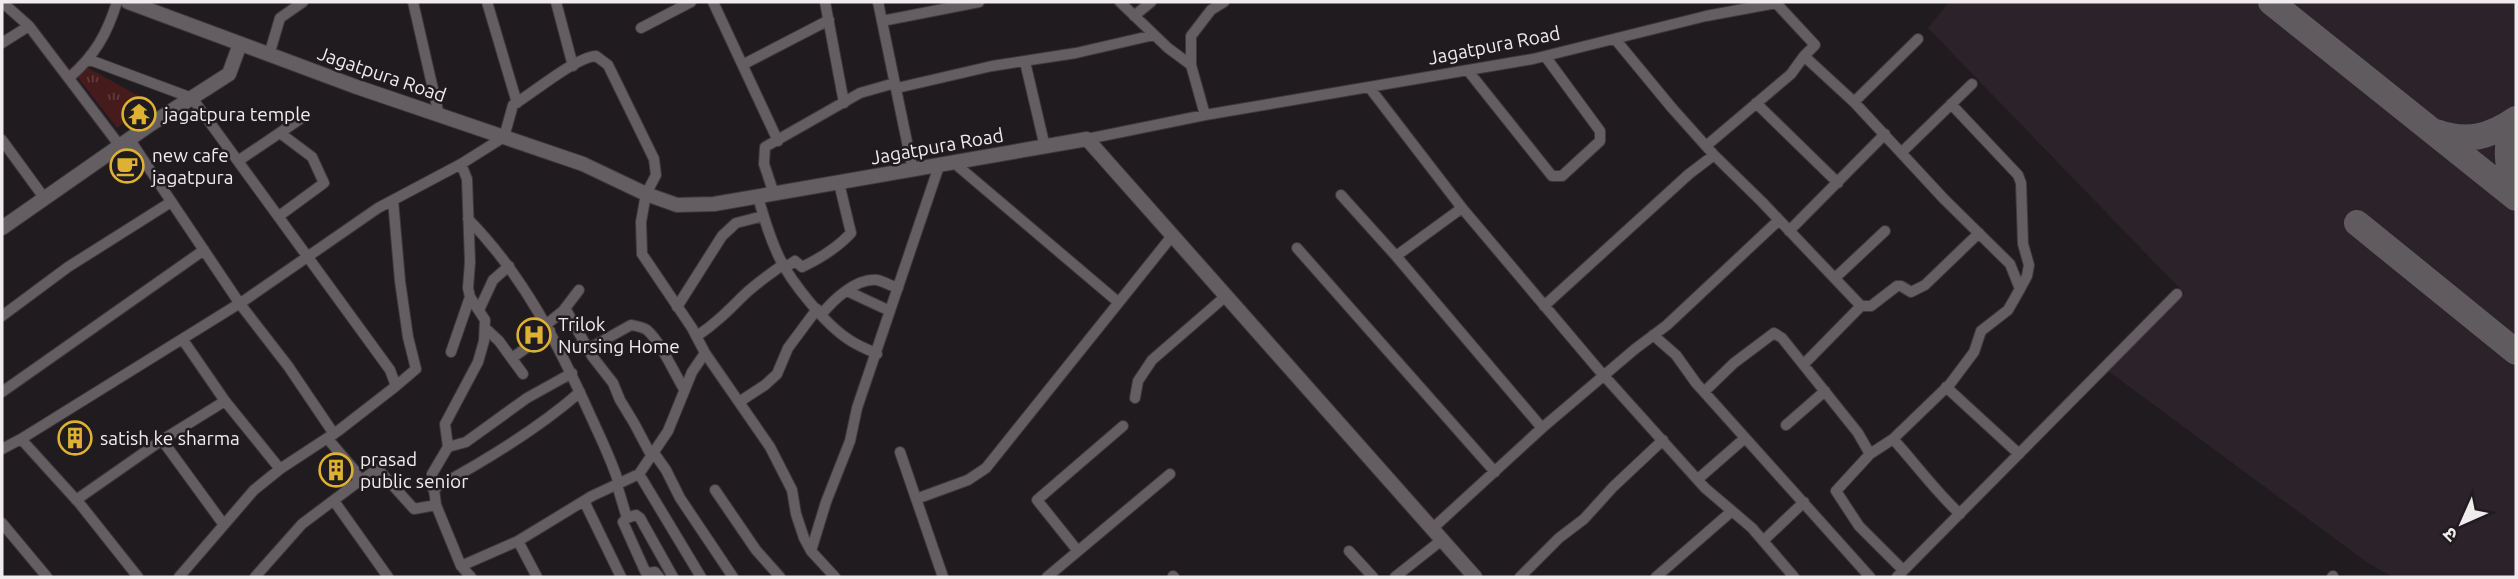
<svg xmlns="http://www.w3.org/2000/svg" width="2518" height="579" font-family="Ubuntu,'Noto Sans Devanagari',sans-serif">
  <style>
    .built { fill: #2c2229 }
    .park { fill: url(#park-tufts) }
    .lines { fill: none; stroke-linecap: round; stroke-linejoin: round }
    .taxiway { stroke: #605b5e; stroke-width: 26 }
    .street-casing { stroke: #3d393b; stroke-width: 12 }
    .secondary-casing { stroke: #3d393b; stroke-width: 16 }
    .street { stroke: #645d61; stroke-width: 10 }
    .secondary { stroke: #645d61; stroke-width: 14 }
    .labels { text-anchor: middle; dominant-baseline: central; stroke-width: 5; stroke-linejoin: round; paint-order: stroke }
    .street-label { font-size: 19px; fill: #f0ecee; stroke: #201b1e }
    .poi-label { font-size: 19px; fill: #f0ecee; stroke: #201b1e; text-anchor: start }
  </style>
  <defs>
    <pattern id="park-tufts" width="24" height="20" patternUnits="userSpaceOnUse" patternTransform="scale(1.75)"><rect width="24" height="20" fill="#451b1b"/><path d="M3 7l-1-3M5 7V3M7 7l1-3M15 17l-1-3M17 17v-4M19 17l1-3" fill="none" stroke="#603c3c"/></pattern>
  </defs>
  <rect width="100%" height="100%" fill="#201b1e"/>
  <path class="built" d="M1949,2H2516V577H2392L2365,561L2108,371L2184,293L1928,28Z"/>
  <path class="park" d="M85,66L151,103L117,128L76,75Z"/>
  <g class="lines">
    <path class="taxiway" d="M2271,2L2516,198
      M2516,119C2504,143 2506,165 2516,190
      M2436,132C2467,143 2490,137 2516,119
      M2357,223L2516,352"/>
    <defs>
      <path id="street" d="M2,2L29,26
        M413,2L439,115
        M487,2L517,103
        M556,2L573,66
        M713,2L778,141
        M825,2L844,103
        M878,2L913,171
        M1120,2L1168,48L1191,65L1205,115
        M1134,16L1151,2
        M882,21L979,2
        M641,28L691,2
        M1615,39L1672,108L1714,155L1762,202L1861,306H1871L1897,286H1901L1911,292L1925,285L1979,233
        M2,43L29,26L120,146
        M269,55L280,18L303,2
        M90,60L192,98L390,370L396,386L338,431L280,469L254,490L179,577
        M1025,62L1045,147
        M744,64L829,20
        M1191,65V36L1211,10L1224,2
        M1469,72L1552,176H1562L1600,141V131L1545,56
        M70,77C95,55 107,34 117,2
        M1369,87L1462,208L1598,369L1705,488L1752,528L1794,577
        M897,88L992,66L1076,53L1154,35
        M1854,102L1918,39
        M1756,103L1838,183
        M1951,104L2018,175L2021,183L2023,244L2029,265L2027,276L2020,289
        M1087,139L1205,115L1533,59L1706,16L1776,3L1815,45L1804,56L1854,102L1944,199L2010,264L2020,289L2008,310L1981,331L1974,352L1950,384L1893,439C1916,464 1935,491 1960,514
        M2,140L45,199
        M130,140L240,304L288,366L334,434
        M1706,146L1791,74L1804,56
        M1902,152L1972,84
        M238,161L306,115
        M953,162L1118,302
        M461,164L467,179L470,262L468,288L470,297L485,320L484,341L478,362L445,424L448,447L432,474L436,505L461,566L471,577
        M774,194L764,164L765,147L860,93L895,83
        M1341,195L1396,256L1542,428L1635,349L1667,325L1779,220
        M758,197C764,218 770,239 780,259C792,283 825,324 848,339C856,345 867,349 877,354
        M393,200L400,281L408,337L416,369L396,386
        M279,216L324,183L312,157L280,133
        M468,219C525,277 559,346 592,419C602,441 612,461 619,484
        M1789,231L1885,134
        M1297,248L1495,472
        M1396,256L1462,208
        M786,267L795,261L802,267C821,258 837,248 851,233L839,183
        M1835,278L1885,231
        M847,291L890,311
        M1544,306L1689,174L1714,155
        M677,307L722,236L736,223L763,216
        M565,308L592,356L613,383L620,400L634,423L652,457
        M479,310L493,280L509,266
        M821,315C833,300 856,278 877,280C883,281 891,286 898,288
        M2,316L68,267L171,202
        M547,324L563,311L579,290
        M485,328L499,341L523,374
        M1653,335L1676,355L1696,383L1870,577
        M697,336C715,324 728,311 743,296C755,284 770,274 784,264
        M183,340L225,401L280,469
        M588,349L631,325C636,326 643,327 647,330C661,342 674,373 684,389
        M451,352L470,297
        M512,358L550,331
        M1804,364L1861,306
        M1946,387L2019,454
        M2,392L204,250
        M1704,392L1734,363L1774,333L1782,338L1858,433L1870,454L1836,491L1859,526L1903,570
        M1135,398L1138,381L1152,360L1227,295
        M739,402L765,385L777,374L788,348L817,309
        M1786,425L1825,391
        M21,439L245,300L378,208L461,164L504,137L513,105C533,93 576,57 596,56L608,65L654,159L656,175L646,194L641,222L642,254L692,328L705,353L770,447L792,490L796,514L804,538L811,551L835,577
        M162,440L224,525
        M448,447L466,442L527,398L572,373
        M2,449L21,439L80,504L138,577
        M900,452L943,577
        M654,453L666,470L680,498L733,577
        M1870,454L1893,439
        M639,474L701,577
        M1698,479L1745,438
        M358,482L378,469L414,509L436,505
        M617,485L627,518L623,522L645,571L648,573L655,572L659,577
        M433,489C483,462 538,429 580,392
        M715,490L756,550L780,577
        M916,499L968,480L986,468L1172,236
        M76,500L162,440L225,401
        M334,501L388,577
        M584,501L621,577
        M627,518L636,515L640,518L673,577
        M2,523L47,577
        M1433,528L1542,428
        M518,541L537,577
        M1763,541L1804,502
        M1077,550L1037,500L1123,426
        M811,551L826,502L850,441L857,408L939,166
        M1349,551L1373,577
        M461,566L518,541L592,496L639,474L668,431L692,372L705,353
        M1173,576L1174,577
        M255,577L302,524L358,482L356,472L327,438
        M1047,577L1170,474
        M1395,577L1443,539
        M1520,577L1559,538L1584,519L1613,487L1663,440
        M1656,577L1732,511
        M1897,577L2177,294
        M2332,577L2333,576"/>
      <path id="secondary" d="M128,2L354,86L583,164L646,194L677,205L714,204L1087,139L1475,577
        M2,228L151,124L229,74L240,44"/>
    </defs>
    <use href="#street" class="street-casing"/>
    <use href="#secondary" class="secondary-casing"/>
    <use href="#street" class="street"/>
    <use href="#secondary" class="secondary"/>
  </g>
  <defs>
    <symbol id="temple-ring" viewBox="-11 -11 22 22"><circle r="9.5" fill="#201b1e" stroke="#deb133" stroke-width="1.5"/><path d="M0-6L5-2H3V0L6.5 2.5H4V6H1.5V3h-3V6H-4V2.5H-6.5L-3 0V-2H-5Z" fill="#deb133"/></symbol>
    <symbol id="cafe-ring" viewBox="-11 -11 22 22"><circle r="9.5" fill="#201b1e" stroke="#deb133" stroke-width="1.5"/><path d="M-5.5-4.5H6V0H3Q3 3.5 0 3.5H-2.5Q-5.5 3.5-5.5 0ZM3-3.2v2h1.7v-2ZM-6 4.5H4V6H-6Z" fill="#deb133"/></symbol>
    <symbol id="hospital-ring" viewBox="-11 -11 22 22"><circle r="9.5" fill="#201b1e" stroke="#deb133" stroke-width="1.5"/><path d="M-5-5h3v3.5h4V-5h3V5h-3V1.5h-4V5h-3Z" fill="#deb133"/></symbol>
    <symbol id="building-ring" viewBox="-11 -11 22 22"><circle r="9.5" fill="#201b1e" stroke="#deb133" stroke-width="1.5"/><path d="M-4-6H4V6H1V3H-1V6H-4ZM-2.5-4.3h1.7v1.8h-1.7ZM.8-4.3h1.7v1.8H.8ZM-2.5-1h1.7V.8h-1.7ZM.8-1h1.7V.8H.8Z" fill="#deb133"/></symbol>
  </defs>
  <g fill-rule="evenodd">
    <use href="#temple-ring" x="120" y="95" width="38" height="38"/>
    <use href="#cafe-ring" x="108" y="147" width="38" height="38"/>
    <use href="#hospital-ring" x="515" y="316" width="38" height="38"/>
    <use href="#building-ring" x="56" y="419" width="38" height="38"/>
    <use href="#building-ring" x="317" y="451" width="38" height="38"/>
  </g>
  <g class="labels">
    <g class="street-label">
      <text transform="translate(1494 45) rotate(-11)">Jagatpura Road</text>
      <text transform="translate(382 74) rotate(19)">Jagatpura Road</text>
      <text transform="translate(937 146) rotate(-10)">Jagatpura Road</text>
    </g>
    <g class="poi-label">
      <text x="164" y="114">jagatpura temple</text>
      <text x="152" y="155">new cafe<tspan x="152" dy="22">jagatpura</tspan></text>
      <text x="558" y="324">Trilok<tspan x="558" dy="22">Nursing Home</tspan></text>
      <text x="100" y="438">satish ke sharma</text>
      <text x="360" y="459">prasad<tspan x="360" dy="22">public senior</tspan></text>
    </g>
  </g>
  <rect width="2518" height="579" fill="none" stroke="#f0ecee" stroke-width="7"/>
  <g transform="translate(2462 523) rotate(225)" stroke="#201b1e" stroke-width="5" paint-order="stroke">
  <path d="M0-5L12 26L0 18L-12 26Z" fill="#f0ecee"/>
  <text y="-10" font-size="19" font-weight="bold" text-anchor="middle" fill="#f0ecee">उ</text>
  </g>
</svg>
